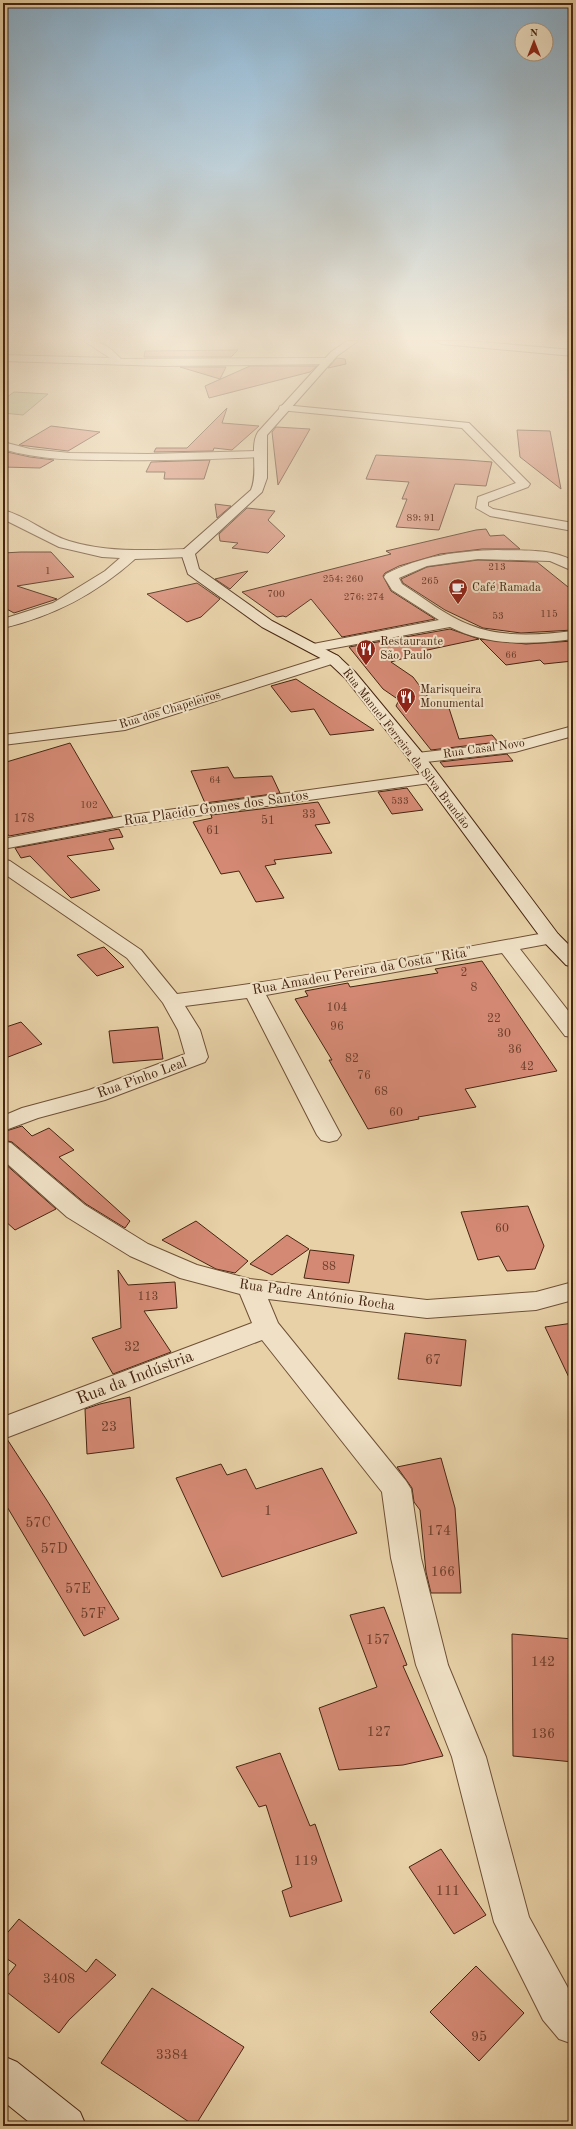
<svg xmlns="http://www.w3.org/2000/svg" width="576" height="2129" font-family="'Old Standard TT',serif">
  <style>
    .green { fill: #b6bc87; stroke: #7e704c }
    .building { fill: #d48974; stroke: #462511 }
    .lines { fill: none; stroke-linecap: round; stroke-linejoin: round }
    .street-casing { stroke: #6e5036; stroke-width: 2 }
    .secondary-casing { stroke: #462511; stroke-width: 2 }
    .street { fill: #f0e1c6; fill-rule: evenodd }
    .secondary { fill: #f0e1c6; fill-rule: evenodd }
    .labels { text-anchor: middle; dominant-baseline: central; stroke-width: 4; stroke-linejoin: round; paint-order: stroke }
    .far-number-label { font-size: 10px; fill: #6a3e2a }
    .far-poi-label { font-size: 12px; fill: #462511; stroke: #f0e1c6; text-anchor: start }
    .far-street-label { font-size: 12px; fill: #462511; stroke: #f0e1c6 }
    .number-label { font-size: 12px; fill: #6a3e2a }
    .street-label { font-size: 14px; fill: #462511; stroke: #f0e1c6 }
    .near-number-label { font-size: 14px; fill: #6a3e2a }
    .near-street-label { font-size: 17px; fill: #462511; stroke: #f0e1c6 }
  </style>
  <rect width="100%" height="100%" fill="#e8d1a7"/>
  <filter id="stains"><feTurbulence type="fractalNoise" baseFrequency=".005" numOctaves="4"/><feColorMatrix values="0 0 0 0 .2 0 0 0 0 .09 0 0 0 0 .02 0 0 0 .5 -.17"/></filter>
  <radialGradient id="worn" r=".72"><stop offset=".6" stop-color="#630" stop-opacity="0"/><stop offset="1" stop-color="#630" stop-opacity=".3"/></radialGradient>
  <path class="green" d="M14,392L48,394L23,415L3,413V400Z"/>
  <path class="building" d="M238,350L231,357H144L145,351Z
    M337,358L345,359L346,364L328,368Z
    M250,366H317L310,372L209,398L205,386Z
    M180,367H226L220,379Z
    M227,408L222,423L259,426L232,450L214,448L213,451L154,452L156,448H187Z
    M51,426L100,432L68,451L19,445Z
    M276,427L310,429L278,485L272,432Z
    M517,430L550,431L561,489L520,457Z
    M7,452L30,457L54,460L40,468L3,467V454Z
    M376,455L467,460L492,462L486,486L455,484L439,530L396,527L407,499H402L409,482L366,479Z
    M210,460L204,479H164L165,472H146L151,462Z
    M215,504L231,506L217,518Z
    M247,508L275,511L268,520L285,536L268,553L232,548L238,543L220,541L219,534Z
    M486,529L490,536L504,535L520,549H482L440,554L399,566L385,573L383,576L391,591L435,619L342,637L311,599L286,617L283,616L277,617L242,592L391,554L386,551L476,530Z
    M21,552H51L74,577L17,586L57,599L14,613L3,607V553Z
    M478,560L537,562L573,591V630L521,633L483,628L445,610L403,583L401,579L427,567Z
    M248,571L230,589L215,579Z
    M197,583L220,599L201,617L187,622L147,594Z
    M450,629L479,639L404,655L408,657L391,662L413,677L431,701L447,702L459,739L492,735L498,742L431,750L396,706L399,700L383,689L349,647Z
    M480,639L526,644L573,641V661L544,664L540,660L506,665Z
    M296,679L337,706L374,730L330,735L314,709L291,712L271,686Z
    M70,743L113,817L9,836L3,827V763Z
    M507,754L513,761L444,767L440,762Z
    M228,767L234,778L272,776L280,793L205,803L191,771Z
    M407,788L423,810L392,814L378,792Z
    M318,802L330,823L315,825L332,853L274,860L276,864L265,866L284,898L256,902L239,871L221,874L193,822L212,818L211,815Z
    M119,829L123,837L109,839L114,849L67,856L100,890L71,898L30,856L21,858L15,848Z
    M104,947L124,967L97,976L77,955Z
    M482,961L557,1071L465,1089L476,1107L418,1117L419,1119L368,1129L329,1060H332L295,999L308,996L305,991L348,983L350,987L438,973L435,969Z
    M21,1022L42,1044L3,1059V1028Z
    M158,1027L163,1059L113,1063L109,1031Z
    M22,1126L32,1136L49,1128L74,1150L59,1157L130,1221L125,1228L86,1204L12,1142L3,1140V1132Z
    M3,1162L56,1209L15,1230L3,1219Z
    M528,1206L544,1246L535,1269L507,1271L499,1256L478,1260L461,1212Z
    M196,1221L248,1261L235,1273L216,1269L162,1240Z
    M287,1235L309,1249L272,1275L250,1264Z
    M310,1250L354,1255L349,1283L304,1278Z
    M118,1270L128,1285L175,1282L177,1308L144,1311L171,1352L113,1374L92,1338L121,1328Z
    M573,1323V1386L545,1327Z
    M405,1333L466,1340L461,1386L398,1379Z
    M130,1397L134,1448L87,1454L85,1409L100,1404Z
    M7,1439L48,1502L119,1619L84,1636L3,1500V1440Z
    M441,1458L455,1508L461,1593H431L426,1572L420,1510L414,1502L412,1488L397,1467Z
    M221,1464L227,1475L246,1469L256,1489L322,1468L357,1533L222,1577L176,1478Z
    M384,1607L407,1665L403,1666L443,1756L403,1765L339,1770L319,1708L377,1687L350,1615Z
    M512,1634L573,1639V1762L513,1756Z
    M280,1753L310,1826L315,1824L342,1901L290,1917L282,1891L292,1887L266,1805L259,1807L236,1767Z
    M441,1849L486,1915L454,1934L409,1867Z
    M19,1919L86,1972L96,1959L116,1975L69,2020L59,2033L3,1989V1982L16,1965L3,1956V1938Z
    M476,1966L524,2013L479,2061L430,2012Z
    M152,1988L244,2047L195,2126L101,2063Z"/>
  <g class="lines">
    <defs>
      <path id="street" d="M84,341C100,339 111,348 121,359L328,358L333,361L328,364L164,366L3,361V355L110,358Z
        M284,405L469,423L530,484L528,487L488,502V506L493,509L573,523V531L490,516L476,508L478,497L516,483L462,428L280,410L279,408L280,406Z
        M3,442L30,449L70,453L148,454L260,451L266,454L260,457C210,459 161,461 111,460C74,460 39,460 3,449Z
        M3,510C27,516 46,534 69,541C108,553 148,550 188,549L195,553L188,557L135,559C96,594 54,616 3,628V619L53,603L105,571L120,558L102,557L59,547L3,519Z
        M497,550C521,551 552,548 573,561V571L550,561L478,559L427,566L399,578L402,584C424,598 446,616 470,625C502,638 540,635 573,631V639C532,645 488,646 450,627L313,652L308,651L306,648L308,645L313,644L439,620L392,590L384,577L386,574C421,556 458,551 497,550Z
        M333,654L338,656L341,659L338,662L125,730L3,745V735L123,720Z
        M573,726V736L515,752L417,763L411,762L409,758L411,754L417,753L514,742Z
        M431,773L437,774L440,778L437,782L125,826L3,849V839L125,816Z
        M3,859L10,861L141,950L177,994C303,978 427,954 551,932L558,934L561,938L558,942L520,949L573,1017V1037L565,1036L502,953L266,995L341,1135L337,1140L329,1142L321,1140L317,1135L247,998L185,1006L200,1030L208,1057L205,1062L105,1100L38,1118L3,1131V1116L22,1108L89,1090L185,1054L178,1030L163,1003L127,958L3,873Z
        M3,1141L11,1143L85,1205L148,1244L197,1265L250,1279L427,1300L536,1292L573,1282V1300L536,1310L427,1318L268,1299L278,1323L406,1481L411,1489L421,1558L448,1665L486,1757L529,1917L573,1997V2044L559,2039L543,2020L494,1922L452,1757L416,1665L391,1558L382,1492L262,1340L3,1439V1417L252,1323L240,1294L180,1278L130,1256L67,1217L3,1160Z"/>
      <path id="secondary" d="M347,341H358L337,356L267,435V478L262,492L195,554L199,569L272,621L338,656L355,672L423,754L558,934L573,949V967L566,965L544,942L411,762L345,678L328,662L262,627L188,574L181,553L183,550L251,490C259,472 249,446 258,432L331,352Z
        M436,341H469L573,350V356L441,344Z
        M3,2056L17,2062L80,2112L86,2126H34L3,2101Z"/>
    </defs>
    <use href="#street" class="street-casing"/>
    <use href="#secondary" class="secondary-casing"/>
    <use href="#street" class="street"/>
    <use href="#secondary" class="secondary"/>
  </g>
  <linearGradient id="sky" x2="0" y2="1"><stop stop-color="#8ab4d3"/><stop offset="0.53" stop-color="#f5ead7"/><stop offset="1" stop-color="#f5ead7" stop-opacity="0"/></linearGradient>
  <rect width="576" height="639" fill="url(#sky)"/>
  <defs>
    <symbol id="cafe-pin" viewBox="-11 -11 22 30"><path d="M0 17L-7.5 6A9.5 9.5 0 1 1 7.5 6Z" fill="#8f2418" stroke="#f0e1c6"/><path d="M-5.5-4.5H6V0H3Q3 3.5 0 3.5H-2.5Q-5.5 3.5-5.5 0ZM3-3.2v2h1.7v-2ZM-6 4.5H4V6H-6Z" fill="#fff"/></symbol>
    <symbol id="restaurant-pin" viewBox="-11 -11 22 30"><path d="M0 17L-7.5 6A9.5 9.5 0 1 1 7.5 6Z" fill="#8f2418" stroke="#f0e1c6"/><path d="M-5-6h1v4h1v-4h1v4h1v-4h1v5L-1.5 .5V6h-2V.5L-5-1ZM5-6V6H3V1.5H1.5Q1.5-4 5-6Z" fill="#fff"/></symbol>
  </defs>
  <g fill-rule="evenodd">
    <use href="#cafe-pin" x="447" y="577" width="22" height="30"/>
    <use href="#restaurant-pin" x="355" y="638" width="22" height="30"/>
    <use href="#restaurant-pin" x="395" y="686" width="22" height="30"/>
  </g>
  <g class="labels">
    <g class="far-number-label">
      <text x="421" y="518">89; 91</text>
      <text x="497" y="567">213</text>
      <text x="48" y="571">1</text>
      <text x="343" y="579">254; 260</text>
      <text x="430" y="581">265</text>
      <text x="276" y="594">700</text>
      <text x="364" y="597">276; 274</text>
      <text x="549" y="614">115</text>
      <text x="498" y="616">53</text>
      <text x="511" y="655">66</text>
      <text x="215" y="780">64</text>
      <text x="400" y="801">533</text>
      <text x="89" y="805">102</text>
    </g>
    <g class="far-poi-label">
      <text x="472" y="588">Café Ramada</text>
      <text x="380" y="642">Restaurante<tspan x="380" dy="14">São Paulo</tspan></text>
      <text x="420" y="690">Marisqueira<tspan x="420" dy="14">Monumental</tspan></text>
    </g>
    <g class="far-street-label">
      <text transform="translate(170 710) rotate(-17)">Rua dos Chapeleiros</text>
      <text transform="translate(406 749) rotate(52)">Rua Manuel Ferreira da Silva Brandão</text>
      <text transform="translate(484 749) rotate(-8)">Rua Casal Novo</text>
    </g>
    <g class="number-label">
      <text x="309" y="815">33</text>
      <text x="24" y="819">178</text>
      <text x="268" y="821">51</text>
      <text x="213" y="831">61</text>
      <text x="464" y="973">2</text>
      <text x="474" y="988">8</text>
      <text x="337" y="1008">104</text>
      <text x="494" y="1019">22</text>
      <text x="337" y="1027">96</text>
      <text x="504" y="1034">30</text>
      <text x="515" y="1050">36</text>
      <text x="352" y="1059">82</text>
      <text x="527" y="1067">42</text>
      <text x="364" y="1076">76</text>
      <text x="381" y="1092">68</text>
      <text x="396" y="1113">60</text>
      <text x="502" y="1229">60</text>
      <text x="329" y="1267">88</text>
      <text x="148" y="1297">113</text>
    </g>
    <g class="street-label">
      <text transform="translate(216 808) rotate(-8)">Rua Placido Gomes dos Santos</text>
      <text transform="translate(362 971) rotate(-10)">Rua Amadeu Pereira da Costa "Rita"</text>
      <text transform="translate(142 1078) rotate(-20)">Rua Pinho Leal</text>
      <text transform="translate(317 1295) rotate(8)">Rua Padre António Rocha</text>
    </g>
    <g class="near-number-label">
      <text x="132" y="1347">32</text>
      <text x="433" y="1360">67</text>
      <text x="109" y="1427">23</text>
      <text x="268" y="1511">1</text>
      <text x="38" y="1523">57C</text>
      <text x="439" y="1531">174</text>
      <text x="54" y="1549">57D</text>
      <text x="443" y="1572">166</text>
      <text x="78" y="1589">57E</text>
      <text x="93" y="1614">57F</text>
      <text x="378" y="1640">157</text>
      <text x="543" y="1662">142</text>
      <text x="379" y="1732">127</text>
      <text x="543" y="1734">136</text>
      <text x="306" y="1861">119</text>
      <text x="448" y="1891">111</text>
      <text x="59" y="1979">3408</text>
      <text x="479" y="2037">95</text>
      <text x="172" y="2055">3384</text>
    </g>
    <g class="near-street-label">
      <text transform="translate(135 1378) rotate(-21)">Rua da Indústria</text>
    </g>
  </g>
  <rect width="576" height="2129" fill="none" stroke="#e8d1a7" stroke-width="16"/>
  <rect x="4" y="4" width="568" height="2121" fill="none" stroke="#462511" stroke-width="2"/>
  <rect x="8" y="8" width="560" height="2113" fill="none" stroke="#462511"/>
  <g transform="translate(534 42)"><circle r="19" fill="#f0e1c6" stroke="#ac967e"/>
  <path d="M0-3L7 15L0 10L-7 15Z" fill="#8f2418"/>
  <text y="-6" font-size="11" font-weight="bold" text-anchor="middle" fill="#462511">N</text>
  </g>
  <rect width="100%" height="100%" filter="url(#stains)"/>
  <rect width="100%" height="100%" fill="url(#worn)"/>
</svg>
